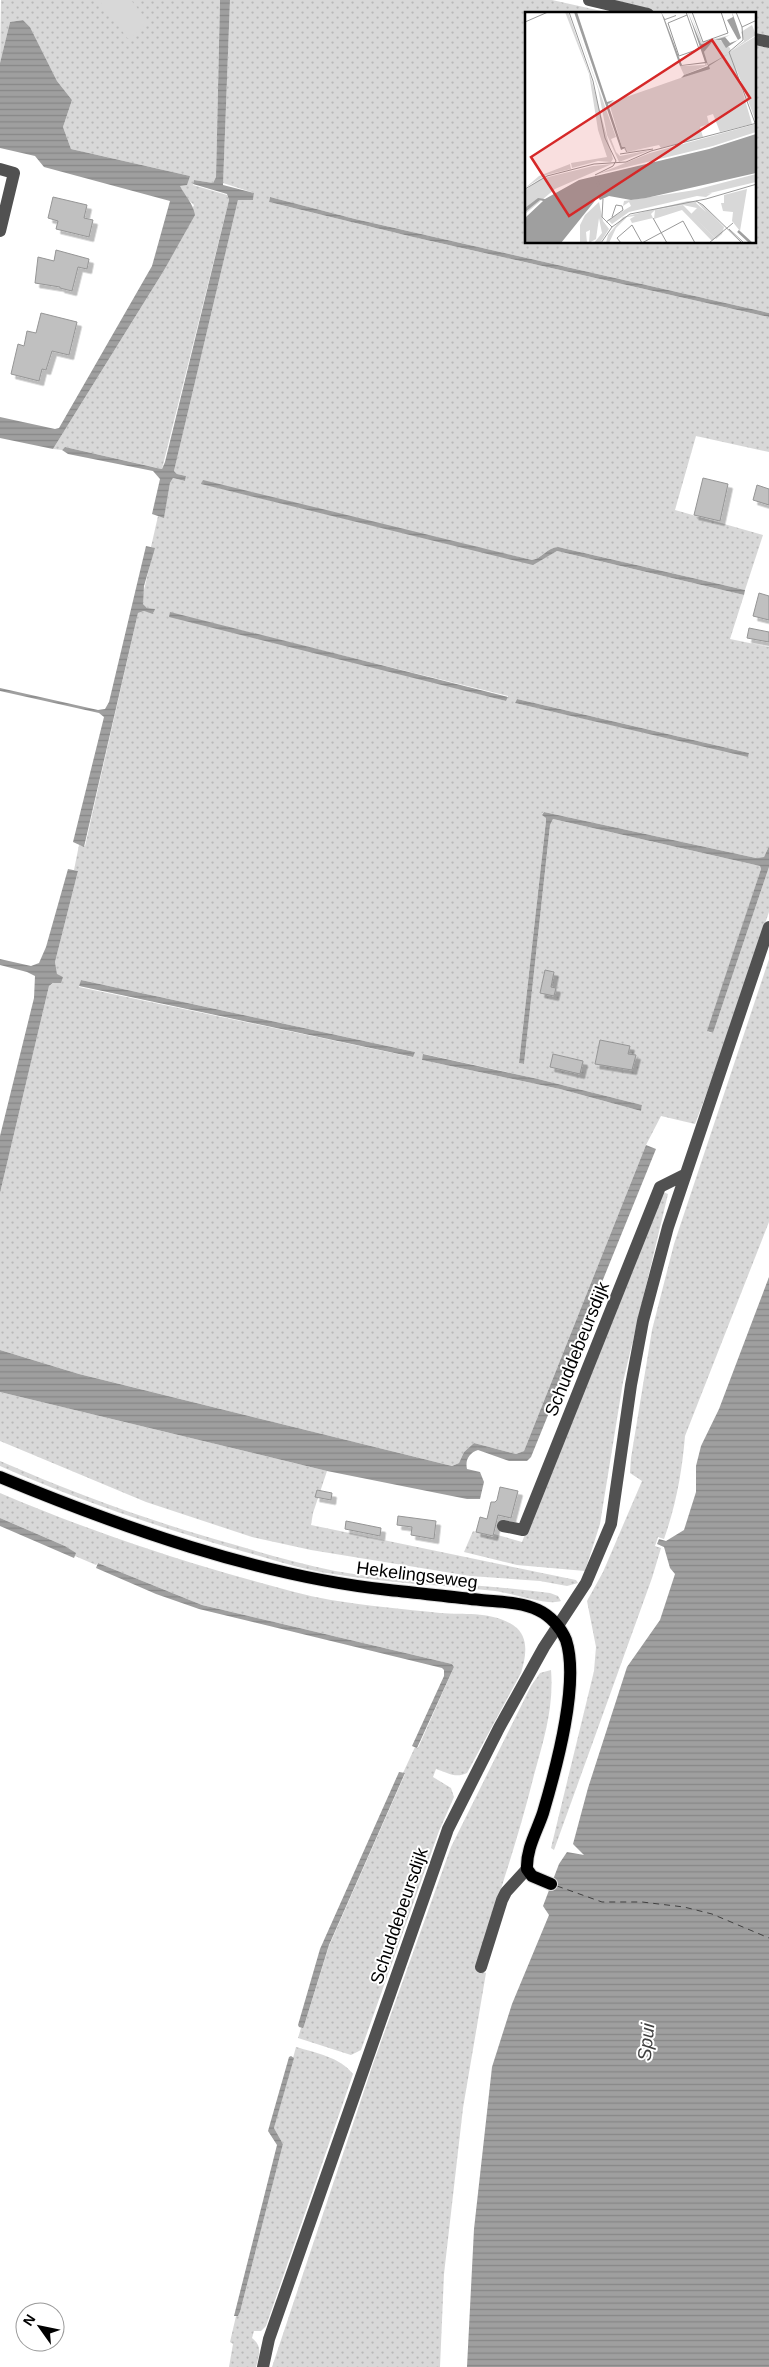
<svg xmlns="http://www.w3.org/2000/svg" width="769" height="2367" font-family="Arial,sans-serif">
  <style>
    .grass { fill: url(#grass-dots); fill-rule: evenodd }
    .garden { fill: #d8d8d8 }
    .water { fill: url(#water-rules) }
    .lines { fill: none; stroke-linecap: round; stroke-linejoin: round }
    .ferry { stroke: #404040; stroke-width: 1; stroke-dasharray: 6 5; stroke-linecap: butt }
    .building { fill: #c0c0c0; stroke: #959595; filter: url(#shadow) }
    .major-casing { stroke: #dbdbdb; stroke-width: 14 }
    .minor { stroke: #515151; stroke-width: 12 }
    .major { stroke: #000; stroke-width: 12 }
    .labels { text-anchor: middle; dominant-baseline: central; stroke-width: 4; stroke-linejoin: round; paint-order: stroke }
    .street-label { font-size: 18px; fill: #000; stroke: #fff }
    .water-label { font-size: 19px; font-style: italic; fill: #404040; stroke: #fff }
    .inset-river { fill: none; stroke: #9f9f9f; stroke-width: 2.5 }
    .inset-road { fill: none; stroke: #999; stroke-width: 1 }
    .view { fill: #d62828; fill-opacity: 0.15; stroke: #d62828; stroke-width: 2.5 }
    .inset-edge { fill: none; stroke: #000; stroke-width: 2.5 }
  </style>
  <defs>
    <pattern id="grass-dots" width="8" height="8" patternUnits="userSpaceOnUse" patternTransform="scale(1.25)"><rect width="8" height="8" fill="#d8d8d8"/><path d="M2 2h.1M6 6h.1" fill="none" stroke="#b8b8b8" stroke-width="1.8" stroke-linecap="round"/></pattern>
    <pattern id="water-rules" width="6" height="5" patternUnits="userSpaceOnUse" patternTransform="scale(1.25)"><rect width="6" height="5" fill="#9f9f9f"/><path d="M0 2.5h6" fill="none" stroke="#878787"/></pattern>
    <filter id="shadow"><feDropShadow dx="4.5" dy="4.5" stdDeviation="0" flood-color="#0004"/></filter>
  </defs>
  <rect width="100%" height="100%" fill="#fff"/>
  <path class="grass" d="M1,0H220L216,177L213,183L194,180L193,185L227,195L229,200L162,469L65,447L62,450L53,449L163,272L194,205L185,197L179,186L190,176L71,149L63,127L72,100L57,81L30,27L23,20L10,22L0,63Z
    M230,0H552L615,14H526V242H755V45L769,48V313L355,219L270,197L269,202L413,237L769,317V452L696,436L675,510L763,535L745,590L558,547C546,548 543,558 532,560L202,484L533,564L557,551L744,595L730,639L769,647V846L764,857L756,858L544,812L542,814L546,818V821L519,1063L524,1064L550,825L553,819L760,866L761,869L708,1032L713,1033L769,867V912L712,1079L695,1124L661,1116L646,1145L524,1451L516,1454L474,1443L464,1452L459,1463L452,1466L79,1374L0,1350V1193L49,986L63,977L57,975L55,962L78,871L74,870L79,845L85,846L138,613L144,611L154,613V609L147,608L143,604L142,598L154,548L151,547L158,516L164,517L170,483L173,478L185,481L186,476L177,474L174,471L238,200H253L254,193L223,183ZM170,613L508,696V697L506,701ZM517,699L749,753L748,756L515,703ZM81,980L415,1052L412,1057L79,987ZM424,1054L538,1079L642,1105L641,1111L560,1089L422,1060Z
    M606,0H769V37L755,34V14H666Z
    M769,959V1222L685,1436C682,1472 676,1505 664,1539L658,1537L655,1546L661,1548L652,1578L554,1850L551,1848L594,1671L596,1647L587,1601L603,1572L642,1481L630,1473L631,1458L652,1330L674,1244Z
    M663,1192L668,1194L623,1382L600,1524L585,1571L517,1565L464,1552L473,1531L493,1537L494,1534L522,1542L651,1214Z
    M0,1392L327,1471L313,1513L311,1525L576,1580L578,1583L567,1586L540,1581L470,1576L311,1550L252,1537L146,1502L0,1441Z
    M0,1461C76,1494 152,1522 232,1544C266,1554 300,1564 335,1571C406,1584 479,1583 550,1593L558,1596L561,1601C547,1606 512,1593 495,1591C441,1585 387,1583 333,1574C299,1569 265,1557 231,1548C152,1525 75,1499 0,1466Z
    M0,1493C75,1525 150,1551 229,1574C262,1583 297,1594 331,1600C367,1606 404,1609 440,1613C464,1615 491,1611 513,1625C530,1636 526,1657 521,1673L467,1773C455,1779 447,1772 436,1769L433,1777L451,1788L454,1797L439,1831L361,2050L351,2055L298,2038L301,2028L304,2026L329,1946L405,1774L403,1773L415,1747L418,1748L454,1667L452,1664L202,1605L98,1563L96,1565L75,1556V1553L65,1546L0,1518Z
    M551,1670C554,1707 544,1739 534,1775C518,1840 496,1904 475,1968L486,1973L463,2108L444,2274L440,2367H272L373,2064L451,1847L531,1686L540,1673Z
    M296,2047C316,2053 340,2057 353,2074L266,2326L261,2331H254L252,2338C263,2347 259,2354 256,2367H229L233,2344L230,2342L236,2316H238L240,2312L283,2144L274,2128Z"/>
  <path class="garden" d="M99,0H131L149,23L128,39Z"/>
  <path class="water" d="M220,0H230L223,185L254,193L253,200H238L174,471L177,474L186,476L185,481L173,478L170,483L164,518L152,514L160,479L153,471L68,454L62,450L65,447L157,468L162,469L165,462L229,200L227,194L193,184L194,180L213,183L216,177Z
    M23,20L30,27L57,81L72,100L63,127L71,149L190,176L187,185L180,186C185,196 193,203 195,215L163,272L53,449L0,438V417L55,429L59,428L152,266L170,201L44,167L35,156L0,148V63L10,22Z
    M270,197L355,219L769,313V317L413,237L269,202Z
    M203,480L532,560C543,558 546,548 558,547L745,590L744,595L557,551L533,565L201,484Z
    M146,546L155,548L144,586L143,604L147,608L155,609L153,614L144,611L138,613L84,847L73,842L104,717L99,713L0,691V688L98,710L105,709L109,702Z
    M170,612L508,697L506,701L169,617Z
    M517,699L749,753L748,757L515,703Z
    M544,812L756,858L764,857L769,846V867L713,1033L707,1031L761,869L760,866L553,819L550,825L524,1064L519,1063L546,821V818L542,815Z
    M68,869L78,871L55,962L57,974L63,977L61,983H53L49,986L0,1193V1136L34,998L35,976L27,972L0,965V959L31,966L39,963L46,947Z
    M81,980L415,1052L413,1057L79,986Z
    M423,1054L538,1079L642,1105L641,1111L560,1089L422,1060Z
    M646,1145L656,1149L531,1457L527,1461H509L478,1450C469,1453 465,1460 467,1469L480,1472L484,1482L480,1499H467L327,1471L0,1392V1350L79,1374L452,1466L459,1463L464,1452L474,1443L516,1454L524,1451Z
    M769,1277V2367H467L474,2229L492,2067L512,2004L549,1915L543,1906L559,1864L567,1852L584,1855L573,1844L588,1788L627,1667L660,1620L675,1574L670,1568L664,1547L657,1544L659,1539L666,1541L684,1530L696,1492V1466L701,1446L719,1409Z
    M0,1518L65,1546L76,1553L74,1558L0,1526Z
    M98,1563L202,1605L452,1664L454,1667L417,1748L412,1746L444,1676V1670L442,1668L199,1609L156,1594L96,1568Z
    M399,1772L405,1773L329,1945L304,2026L303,2028L299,2027L298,2025L320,1949Z
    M291,2056L294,2058L274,2128L283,2144L240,2312L238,2316H234L277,2145L268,2131L289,2057Z"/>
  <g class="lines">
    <path class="ferry" d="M557,1886L602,1902H642L684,1907L712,1914L769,1938"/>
  </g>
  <path class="building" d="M53,197L87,205L84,218L93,220L89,237L56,229L58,221L48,218Z
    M56,250L89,259L87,269L78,267L72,291L60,288V287L35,283L38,257L54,261Z
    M41,313L77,322L69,355L52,351L46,370L42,369L39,381L11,374L18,344L24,346L27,331L36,333Z
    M703,478L728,484L720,521L694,515Z
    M757,485L769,489V505L753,500Z
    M759,593L769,596V620L753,616Z
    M749,628L769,632V642L747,638Z
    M545,970L554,972L551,987L556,988L554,996L540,993Z
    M600,1040L630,1046L628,1054L636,1055L632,1070L595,1064Z
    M553,1054L583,1061L580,1074L550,1067Z
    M500,1487L518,1491L511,1518L498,1515L493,1536L476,1532L480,1517L487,1519L491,1502H495L497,1500Z
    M317,1490L332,1493L331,1500L315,1497Z
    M398,1516L436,1521L434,1539L411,1535L412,1527L397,1525Z
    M346,1521L381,1528L380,1536L345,1529Z"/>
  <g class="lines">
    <defs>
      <path id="major" d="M0,1477C121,1527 258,1576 389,1590C420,1593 450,1597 481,1600C500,1602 521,1602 538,1610C551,1616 561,1628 566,1640C580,1683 556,1769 543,1813C537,1831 526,1849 527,1869L532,1876L551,1884"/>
    </defs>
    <use href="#major" class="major-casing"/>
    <path class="minor" d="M589,0L648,14
      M755,39L769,42
      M0,169L14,173L0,231
      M503,1526L523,1530L660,1187L684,1175
      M481,1967L502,1900L506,1892L527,1869
      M263,2367L269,2339L448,1829L499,1728L544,1647L586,1583L611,1524L631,1385L643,1321L668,1227L769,927"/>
    <use href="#major" class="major"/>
  </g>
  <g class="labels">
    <g class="street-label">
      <text transform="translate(577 1349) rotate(-68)">Schuddebeursdijk</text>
      <text transform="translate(417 1575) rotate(7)">Hekelingseweg</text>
      <text transform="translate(399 1916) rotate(-71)">Schuddebeursdijk</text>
    </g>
    <g class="water-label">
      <text transform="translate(646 2042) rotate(-84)">Spui</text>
    </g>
  </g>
  <g transform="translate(525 12)">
    <rect width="231" height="231" fill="#fff"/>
    <path d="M40,0H43L66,66L88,147L86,150L73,149L47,156L46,151L82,145L73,118L64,62ZM46,0L91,125L86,127L91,140L95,144L126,138L94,150L82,123L73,77ZM165,0L177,30L205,23L195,28L205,36L227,112L195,120L188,102L182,104L184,112L175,115L178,125L136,136L134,133L102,140L97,135L84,91L184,56L183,53L159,63L155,54L180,53L179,40L186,30L176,32ZM227,13L231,23L205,40L231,24V110L205,40L219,29L216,20ZM231,112V120L188,134L73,162L125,141ZM45,152L46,157L21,163L0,176L14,164ZM87,152L30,177L0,202V178L15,167L68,154ZM231,162V170L181,182L187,181L181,185L172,184L104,200L87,212L83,208L106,194L104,190L98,194L99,189L170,178ZM163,189H172L171,191L181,200L172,190L179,194L199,215L197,222L191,227L166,202L172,196L158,193L130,198L126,202L128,206L107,211L105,207L110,204L102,205L91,216L84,231H81L83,223L98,205ZM74,190L78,209L84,217L75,231H69L77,221L74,206L71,227L64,231L65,218L61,220L62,231H55V213L60,203Z" fill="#d8d8d8"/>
    <path d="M158,193L190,226L187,229L157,198L129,207L130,198Z" fill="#d8d8d8"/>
    <path d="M222,177L215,219L207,209L208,200L198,199L196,191H199V183Z" fill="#d8d8d8"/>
    <path d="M49,0H52L82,90L89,88L83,92L97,135H100L102,140L132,135L103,140H101L100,136L96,138ZM136,0L140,7L151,3V0V4L140,8L157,53L180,50L163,0L176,32L187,30L179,40L183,53L203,42L184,54L185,57L156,66L159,63L156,55L159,63L183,54L182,51L155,54ZM207,0L216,26L201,36L196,28H190L200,25L205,31L213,28L202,8L208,5ZM231,122V161L121,186L106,188L84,184L75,188L73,185L36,231H0V206L18,189L15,188L0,200V196L13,186L20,187L54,168L184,137Z" fill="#9f9f9f"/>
    <path class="inset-river" d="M71,164L77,186M213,219L226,231"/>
    <path class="inset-road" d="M44,0L68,69L80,126L91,149L88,154L70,163M161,0L174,37L154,44L143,11L162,3M167,0L178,30L203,21L196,0M211,0L217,15L232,8M0,10L23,0M217,15L218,28L204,40L230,111M95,142L128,137M0,177L22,164L69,152L101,150L126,139L232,111M78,187L77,205L87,215L105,202L181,187L232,172M171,189L178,193L217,231M128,206L142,231M81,210L98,198L97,194L91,193L87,205M204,217L219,231M76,231L87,215M96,231L92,226L107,213L117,231M117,231L158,209L170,231M184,231L208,211"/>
    <path class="view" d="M187,28L225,86L44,204L6,145Z"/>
    <rect width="231" height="231" class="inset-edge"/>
  </g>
  <g transform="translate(40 2327) rotate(303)"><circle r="24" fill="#ffffff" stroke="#999999"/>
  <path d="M0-4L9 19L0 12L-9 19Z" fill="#000000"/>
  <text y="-8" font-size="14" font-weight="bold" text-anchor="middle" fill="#000000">N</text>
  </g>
</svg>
